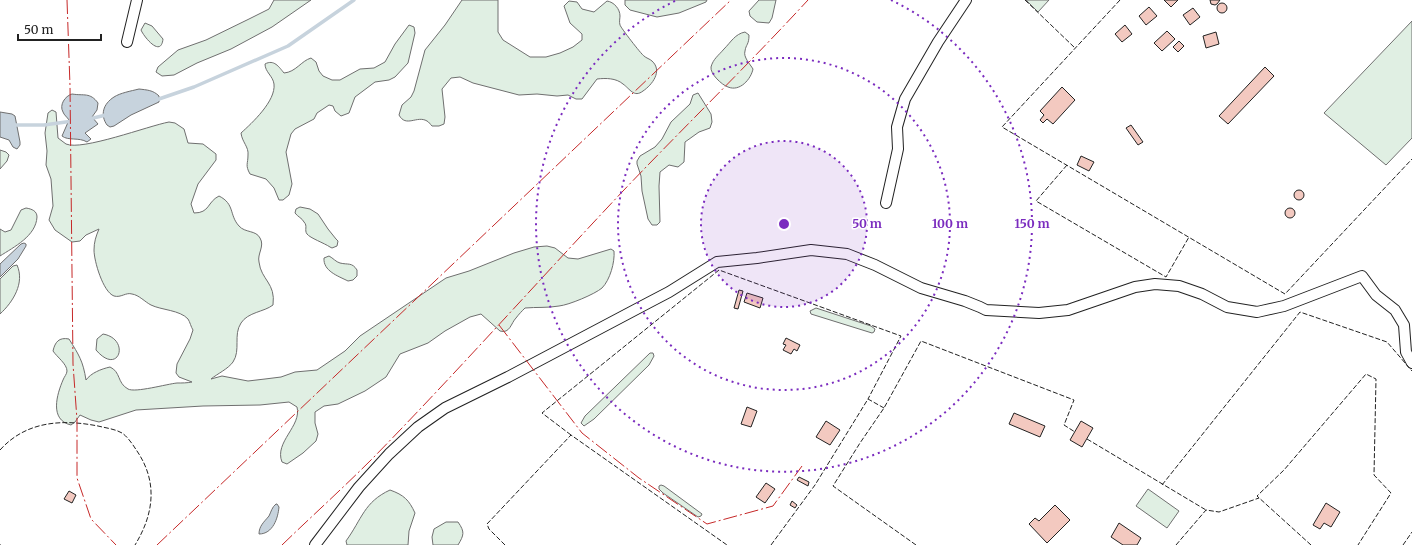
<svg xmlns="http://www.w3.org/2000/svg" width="1412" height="545" font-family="Merriweather,serif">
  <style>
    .green { fill: #e0efe3; stroke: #6f6f6f }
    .water { fill: #c7d3dd; stroke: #6f6f6f }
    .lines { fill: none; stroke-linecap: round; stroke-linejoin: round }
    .stream { stroke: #c7d3dd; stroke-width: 3.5 }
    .building { fill: #f3c9c0; stroke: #222 }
    .street-casing { stroke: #222; stroke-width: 12 }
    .street { stroke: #fff; stroke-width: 10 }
    .fence { stroke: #222; stroke-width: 1; stroke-dasharray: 5 2; stroke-linecap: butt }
    .power { stroke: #c62828; stroke-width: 1; stroke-dasharray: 14 3 2 3; stroke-linecap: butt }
    .ring { fill: none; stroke: #7b2cbf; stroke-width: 2; stroke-dasharray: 2 4 }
    .centre { fill: #7b2cbf; stroke: #fff; stroke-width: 2 }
    .ring-label { font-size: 12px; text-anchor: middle; font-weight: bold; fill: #7b2cbf; stroke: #fff; stroke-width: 3; stroke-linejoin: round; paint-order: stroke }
  </style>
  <rect width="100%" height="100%" fill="#fff"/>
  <path class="green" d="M274,0H311L272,27L231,49L197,63L174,75L162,76L156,72L158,67L178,50L206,40L249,19L269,9Z
    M462,0H498V32L503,40L530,57H546L560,53L573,47L582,40V34L570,23L564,6L569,1L577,2L582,9L594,12L607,1C614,2 620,9 620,16C620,18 619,22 620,25C621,28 641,54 644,56C646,58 650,59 652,61C663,71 652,85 643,91C634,98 630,89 623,84C616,78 606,78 597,79L582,99H576L568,95L557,96L537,94L519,95L473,83L460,77L451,78L442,89L445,117L444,124L439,126H432C430,124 429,122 427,121C417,115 406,128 399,115L402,105L411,97L414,91L425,50L445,25Z
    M625,0H707L706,2L679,13L657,17L630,10L625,5Z
    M759,0H776L772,18L769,23L757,22L750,16L749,11Z
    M1026,0H1049L1038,12Z
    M1412,21V138L1386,165L1324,113Z
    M145,23L152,26L163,39C161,58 144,37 141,30Z
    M409,25L414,27L415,33L408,63L395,77L389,80L375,82L355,97L349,113L341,116L335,111L333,106L329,105L317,113L314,119L295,129L291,134L286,152L292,184L289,195L283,200H279L274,188L266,179L250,174C245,165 248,164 248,155C249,147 242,142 241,133C252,123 276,101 274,84C273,76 265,72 265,64C274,59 279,67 284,73C296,72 301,61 311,58L316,62L319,71L323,76L332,80H340L360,69L374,68L385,62L395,44Z
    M745,32L749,35C749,45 746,44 745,51C743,57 750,64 753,69C751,79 740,92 728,87C722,85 710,74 711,67C713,59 719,55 724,49C731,42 735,34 745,32Z
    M698,93L711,114L712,122L710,128L699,132L685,142L684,162L678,167L669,165L660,172L659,186L660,222L657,225H652L648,219L642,191L641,176L637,164V161L640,156L655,147L662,139L671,122L690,104L693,95Z
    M52,110L56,112L58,138C61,140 63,142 66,144C82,151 148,126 169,122L175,123L184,129L188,143L203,144L216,154V160L198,184L191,204L194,213C210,213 207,202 219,196C235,204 229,215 239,226C245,233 256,230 260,238C265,246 257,254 259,262C261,280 276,283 273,305C264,312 248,312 241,323C233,335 241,350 233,362C228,369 217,374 211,379L222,376L248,381L265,379L281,377L295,372L317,370L345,351L360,336L446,278L469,271L514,253L534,247L547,246L555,248L568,258L578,259L611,249L614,251C615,262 610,280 602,288C595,294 569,305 559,306C548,308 536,307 525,308C522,311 519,314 516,318C511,323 510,334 500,331L481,314L470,317L445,331L428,343L400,354L386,377L365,391L338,404L324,406L315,412V423L318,434L316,441L303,453L287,464L282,462C274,442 302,426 297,407L289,402L260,405L203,406L136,410L99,422L91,420L80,415L75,422L71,425C49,420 57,394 63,380C64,377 67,374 67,371C67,364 57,357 53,351C55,342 59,337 69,339C79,355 83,361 86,380C91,373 101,369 110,367C121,372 117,383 128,389C135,393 167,384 177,383C182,383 187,383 192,382L179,377L176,373L177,364L190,339L193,330C191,327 190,322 188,319C180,310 161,310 151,305C145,302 139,295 132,294C126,292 121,298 114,296C103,292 94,261 94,250C94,242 96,236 99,229L86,235L80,241L72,242L55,230L49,220L53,206L51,179L46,165L47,151L45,133L48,113Z
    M0,150L6,152L9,155L7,161L0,169Z
    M300,207L310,209L318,214L328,229L336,239L338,241L337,246L332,248L330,247C324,243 310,238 307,234C304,230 308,226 304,222C302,218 298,217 295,213L296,209Z
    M26,208C32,209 37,211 37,217C36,236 14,247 0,256V229L5,232L11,230L21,210Z
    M329,256C333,258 336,262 340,263C348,265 352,262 357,270V276L353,280L348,281C338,276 323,271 324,258Z
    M17,265C25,283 13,302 0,314V279L13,266Z
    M816,308L871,326L875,329L874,332L872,333L811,314L810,311Z
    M103,334C131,339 119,377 96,350L97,339Z
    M650,353H653L654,356L649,365L594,419L584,426L581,423L585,416Z
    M661,485L664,486L702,514L701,516L698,517L663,493L659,489V486Z
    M1148,489L1179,511L1167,528L1136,506Z
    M390,490C404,495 409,500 415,513L409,531L408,545H347L346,541C362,519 364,502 390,490Z
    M446,522H458C465,532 464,535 458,545H433L432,537L434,529Z"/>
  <path class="water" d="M139,89C147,90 153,90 159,96V102L131,115L114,126L110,127L107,125C100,115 103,104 114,97C120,93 131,91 139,89Z
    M72,94C84,96 90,92 98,103L97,110L92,117L98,124L85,133L91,139L87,142C79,137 68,141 62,136L69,120C67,117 64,115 63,112C59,105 65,96 72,94Z
    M0,112L12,114L15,116L20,142V145L17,149L13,147L9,140L0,137Z
    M24,243L26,244V246L18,259L0,277V264L21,244Z
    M276,504H277L279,507C278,518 273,534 259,534C259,526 264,522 269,516C271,512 272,507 276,504Z"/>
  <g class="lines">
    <path class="stream" d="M156,100L194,87L288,46L354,0
      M89,119L106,115
      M13,125H44L73,121"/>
  </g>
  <path class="building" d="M1164,0H1178L1171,7Z
    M1210,0H1220L1217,4L1215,5L1211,4Z
    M1217 8a5 5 0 1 1 10 0a5 5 0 1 1-10 0Z
    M1149,7L1157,16L1146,25L1139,16Z
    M1193,8L1200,17L1190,25L1183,15Z
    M1125,25L1132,34L1122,42L1115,34Z
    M1167,31L1175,39L1162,51L1154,43Z
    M1216,32L1219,44L1206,48L1203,36Z
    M1179,41L1184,46L1178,52L1173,47Z
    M1265,67L1274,76L1228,124L1219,116Z
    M1062,87L1075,100L1053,124L1047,119L1043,123L1040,120L1044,115L1040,111Z
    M1131,125L1143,142L1138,145L1126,128Z
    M1081,156L1094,162L1089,171L1077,165Z
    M1294 195a5 5 0 1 1 10 0a5 5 0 1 1-10 0Z
    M1285 213a5 5 0 1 1 10 0a5 5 0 1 1-10 0Z
    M739,290L743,291L738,309L734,308Z
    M747,293L763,298L760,308L744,302Z
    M786,338L800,345L797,351L794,349L791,354L783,350L786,345L783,344Z
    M747,407L757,411L751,427L741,424Z
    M1014,413L1045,426L1040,437L1009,424Z
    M826,421L840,430L830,445L816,437Z
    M1081,421L1093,428L1082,447L1070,440Z
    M799,477L809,482L808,486L797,480Z
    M766,483L775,489L765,503L756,497Z
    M69,491L76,495L72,503L64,499Z
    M792,501L797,505L795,508L790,505Z
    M1326,503L1340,512L1331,527L1324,523L1320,529L1313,525Z
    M1055,505L1070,520L1047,543L1029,524L1035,518L1039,521Z
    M1119,523L1141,538L1137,545H1123L1111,537Z"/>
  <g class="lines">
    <defs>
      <path id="street" d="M127,42L137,0
        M886,203L898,149L897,127L905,99L938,42L966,0
        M315,545L359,487L389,454L418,427L445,408L508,377L648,303L669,292L717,262L757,258L811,250L847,254L875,265L921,288L965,301L980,307L986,310L1039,313L1068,310L1135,287L1155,284L1179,286L1202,294L1227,307L1257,312L1284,306L1362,276L1376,295L1395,310L1404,325L1406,352L1412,363"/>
    </defs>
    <use href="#street" class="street-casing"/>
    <use href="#street" class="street"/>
    <path class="fence" d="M1025,0L1075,48
      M1120,0L1002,127L1285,294L1412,159
      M1067,165L1036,201L1166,277L1189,237
      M571,435L542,413L719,270L901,336L868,399
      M1087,439L1206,510
      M0,450C26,421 62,419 98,426C106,428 115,429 122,433C128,437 133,445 137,451C158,482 154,514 135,545
      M1162,485L1300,312L1387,342L1412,371
      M0,544V545
      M505,545L489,529L487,524L571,435L727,545
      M771,545L815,485L868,399L884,408
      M916,545L833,486L860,443L884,408L921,341L1074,400L1064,425L1075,432
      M1176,545L1206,510L1219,512L1259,498
      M1311,545L1257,496L1284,470L1366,374L1376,379L1374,475L1391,493L1358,545
      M1403,545L1412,532"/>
    <path class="power" d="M67,0L70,86L73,364L77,420V478L91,519L116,545
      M499,325L582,433L639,478L707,524L773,506L802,466
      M157,545L731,0
      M282,545C312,516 343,488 373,458C458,371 539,280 623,191C684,127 748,65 808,0"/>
  </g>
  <circle cx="784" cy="224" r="83" fill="#7b2cbf" fill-opacity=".12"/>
  <g class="ring">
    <circle cx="784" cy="224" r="83"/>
    <circle cx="784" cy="224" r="166"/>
    <path d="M891 0A248 248 0 1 1 677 0"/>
  </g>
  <circle cx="784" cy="224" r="6" class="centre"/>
  <g class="ring-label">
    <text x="867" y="228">50 m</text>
    <text x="950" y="228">100 m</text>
    <text x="1032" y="228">150 m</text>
  </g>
  <path d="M18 34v6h83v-6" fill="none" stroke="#222222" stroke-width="2"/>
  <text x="24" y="34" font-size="12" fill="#222222" stroke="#ffffff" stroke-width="3" paint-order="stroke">50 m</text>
</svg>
